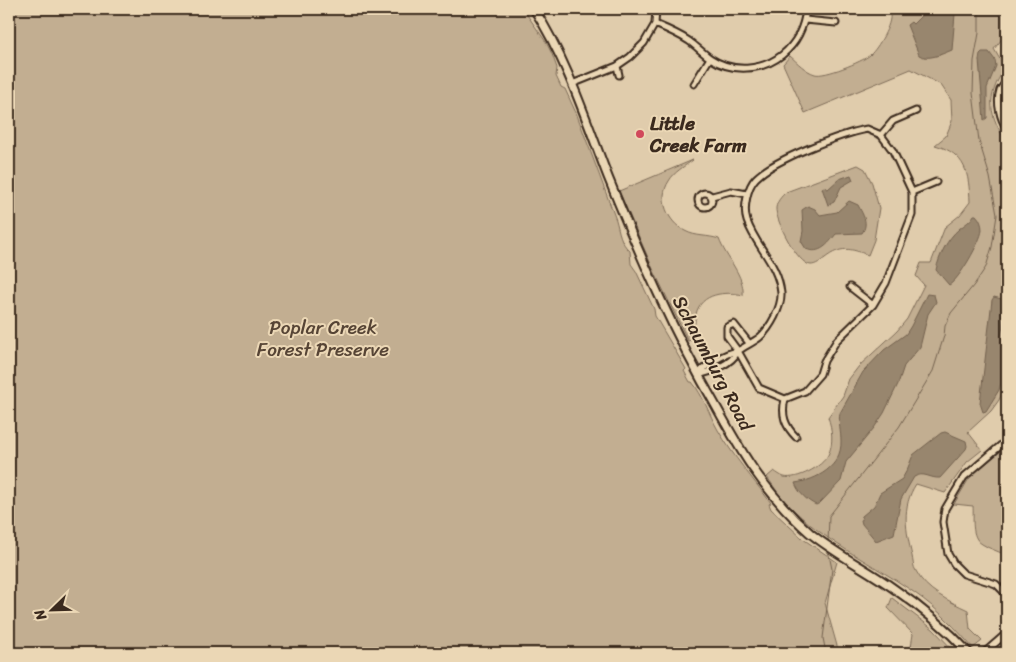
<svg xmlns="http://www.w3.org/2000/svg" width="1016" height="662" font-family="Sriracha,sans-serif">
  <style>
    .green { fill: #c2ae91; stroke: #7e6c58 }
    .water { fill: #98866e; stroke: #73614e }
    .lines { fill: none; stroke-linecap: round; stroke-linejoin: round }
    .stream { stroke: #73614e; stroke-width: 1 }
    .street-casing { stroke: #3b2a1e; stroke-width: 9 }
    .secondary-casing { stroke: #3b2a1e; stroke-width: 11 }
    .street { stroke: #ebd7b5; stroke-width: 5 }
    .secondary { stroke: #ebd7b5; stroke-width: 7 }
    .poi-dot { fill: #d1495b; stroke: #ebd7b5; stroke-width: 2 }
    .labels { text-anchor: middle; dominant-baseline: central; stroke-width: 4; stroke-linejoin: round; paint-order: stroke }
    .poi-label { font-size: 19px; font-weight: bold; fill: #3b2a1e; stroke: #ebd7b5; text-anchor: start }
    .park-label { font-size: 19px; fill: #564435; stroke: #ebd7b5 }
    .street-label { font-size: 19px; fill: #3b2a1e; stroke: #ebd7b5 }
  </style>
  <rect width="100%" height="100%" fill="#e0ccac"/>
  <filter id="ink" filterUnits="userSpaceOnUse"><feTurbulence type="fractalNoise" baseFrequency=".02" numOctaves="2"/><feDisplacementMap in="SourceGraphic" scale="10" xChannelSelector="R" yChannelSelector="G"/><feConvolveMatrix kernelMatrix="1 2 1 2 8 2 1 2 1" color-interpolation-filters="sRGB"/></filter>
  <g filter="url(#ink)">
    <path class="green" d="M9,9H523L546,42L552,54L557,68L556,76L561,87L565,89L577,115L616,220C619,230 620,243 630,251L631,264L636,271L654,309L655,316L686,369L684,371L690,382H692C703,395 709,414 718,430C733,456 753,479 771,503L769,504L771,509L803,539L837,562L825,603L839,653H9Z
      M902,9H1007V37L1002,39L994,49L1005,68C985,99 989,114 1007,143V360L1003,391L999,400L991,411L968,432L982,450L967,462L945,493L916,484C901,507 906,531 912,556C913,560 913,567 916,571C926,591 949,601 968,610L970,629L982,641L973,648C960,633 947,619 932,606C886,568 827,547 785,501C778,494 773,485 767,477L774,471C777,473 781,476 784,477C797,480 822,467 828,455C834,443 832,429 828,417L843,396L849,379L859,366L897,331L907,319L924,285L916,276L921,263H931L945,227L960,215L970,202C969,173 966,154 935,145L946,136L952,121L951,100L941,85L911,69L805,113L783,64L790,56C797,62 805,71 815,74C824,77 862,62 870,55C878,48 892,24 890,14Z
      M693,160C685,166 674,172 669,181C657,199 668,222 685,231C696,237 708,235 719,239C726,258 745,276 743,295C725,291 701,293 696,314C694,322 695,330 696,338L688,341L653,269L619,191Z
      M858,165L865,169L872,183L879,208L874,240L868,255C850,248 841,246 825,258C821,261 816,265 811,265C798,265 775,220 776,208C777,201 781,197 786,192Z
      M1001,451L1007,457V556C999,551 989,549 982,544C970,537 974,518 973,506L954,504L970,477Z
      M892,598L933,629L956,653H910L913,634L888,608Z"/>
    <path class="water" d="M928,9H954L955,14L952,50C942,54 928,61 919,55L907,25L911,22L913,24Z
      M982,52H989L995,60L996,66L987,88V118L984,120L979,60L980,54Z
      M851,175L853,180L841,187L834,202L828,205L822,188L824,187L828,189L839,179Z
      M849,201L858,205C863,215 869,223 862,233L836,234C828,244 820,255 806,249L801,241L803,231L802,210L808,206L815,209L820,215L837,212Z
      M974,215H976C980,219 982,224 982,230C981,241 959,280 949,285L936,270C939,256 947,239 959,229C965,224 970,222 974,215Z
      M927,294L934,295L936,302L928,314L920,347L904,366L898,384L884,413L874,428L846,462L841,481L820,503L816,505C807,501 798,492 795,483C816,480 842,467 841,441C841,432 838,423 840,413L863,372L884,350L906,334L911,326Z
      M994,297L1005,300L1007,303L1001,336V383L999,390L986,411L983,412L980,403L992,300Z
      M945,432L966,441L967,446L966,449L940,478C930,479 924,471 914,477L901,499L894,534L876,541L862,524L861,520L862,516L874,506L880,493L902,479L907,470L913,455L941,433Z"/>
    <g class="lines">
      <path class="stream" d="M828,544L829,516L899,427L933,371L944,336L945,326L951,313L974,285L986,267L992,247L997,215L990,177L979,141L973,93L974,61L979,33V9
        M826,653L823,638L832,569L828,550"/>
      <defs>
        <path id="street" d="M805,20L836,23
          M655,24C667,29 679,34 689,41C697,47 703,53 710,58C732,73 762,71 782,55C797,43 804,28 806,9
          M617,66L619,75
          M1007,80C1005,83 1002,87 1000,90C996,102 1000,119 1007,129
          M572,84L617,66L630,57L644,43L655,24L656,9
          M694,84L710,58
          M867,129L881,135L893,151L912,192V215L886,283L873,305L837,340L824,361L820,374L805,391L785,399L759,388L738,351C745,346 754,342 760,337C770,328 782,307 781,293C778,263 756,247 747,221C743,209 747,187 756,178C775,159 841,134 867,129Z
          M881,135L893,121L916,111
          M912,192L936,182
          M698 200a7 7 0 1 1 14 0a7 7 0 1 1-14 0Z
          M712,196L731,191L747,194
          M850,287L873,305
          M738,351L727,336V327L734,324L749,343
          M698,374C707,364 725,353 738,351
          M698,375C711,372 732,364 738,351
          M785,399C781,415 785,426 796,437
          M1007,440L964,477L945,509L943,522L948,554L954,564L964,574L996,584L1007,595
          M984,653L1007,633"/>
        <path id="secondary" d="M534,9C567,60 586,120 608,177C640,256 674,334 717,408C728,428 739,448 752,467C768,490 788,514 810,533C836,554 866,569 893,588C921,607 946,628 969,653"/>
      </defs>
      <use href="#street" class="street-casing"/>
      <use href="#secondary" class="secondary-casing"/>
      <use href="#street" class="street"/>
      <use href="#secondary" class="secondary"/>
    </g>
  </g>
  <circle class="poi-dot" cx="640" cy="134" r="5"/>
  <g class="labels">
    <g class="poi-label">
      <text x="650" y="123">Little<tspan x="650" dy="22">Creek Farm</tspan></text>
    </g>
    <g class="park-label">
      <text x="323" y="327">Poplar Creek<tspan x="323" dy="22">Forest Preserve</tspan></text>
    </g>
    <g class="street-label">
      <text transform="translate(713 363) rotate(62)">Schaumburg Road</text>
    </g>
  </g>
  <rect width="1016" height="662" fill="none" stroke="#ebd7b5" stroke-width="30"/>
  <rect x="15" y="15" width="986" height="632" fill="none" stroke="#3b2a1e" stroke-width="2" filter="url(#ink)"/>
  <g transform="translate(52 610) rotate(247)" stroke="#ebd7b5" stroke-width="4" paint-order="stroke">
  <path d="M0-4L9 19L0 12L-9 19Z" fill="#3b2a1e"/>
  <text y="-8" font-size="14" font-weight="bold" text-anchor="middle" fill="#3b2a1e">N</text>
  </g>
</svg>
